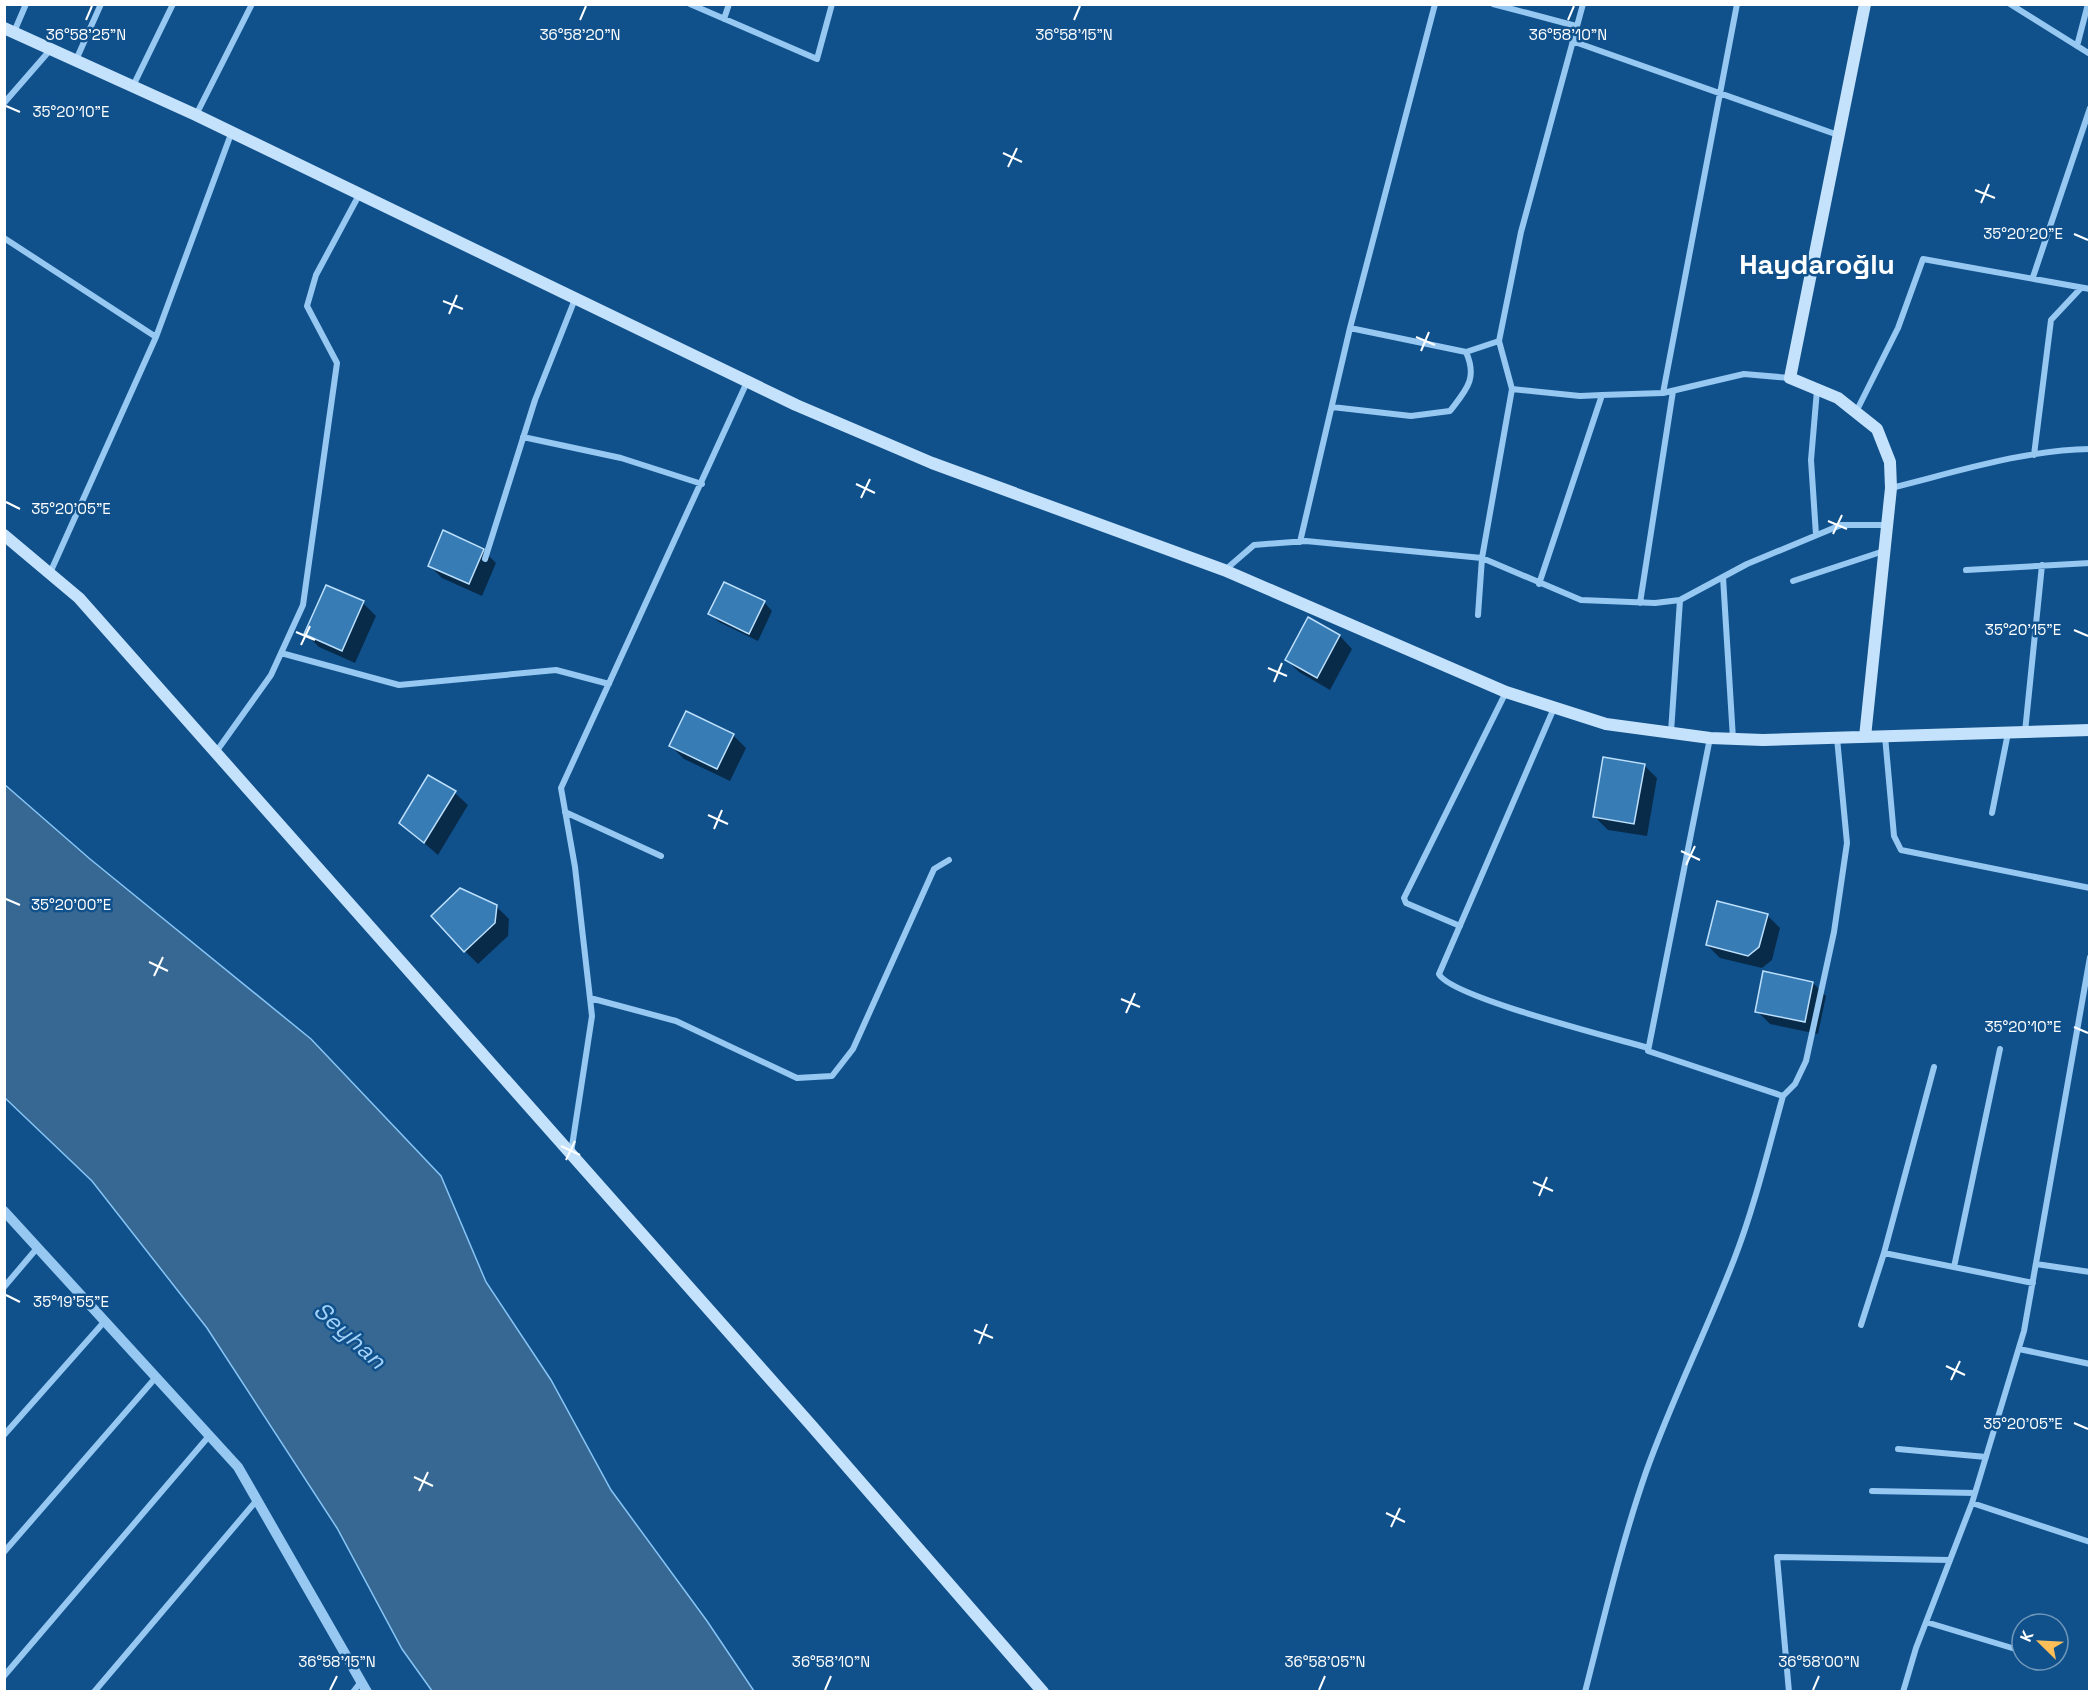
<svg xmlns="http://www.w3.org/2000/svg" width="2094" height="1696" font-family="'Space Grotesk',sans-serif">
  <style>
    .water { fill: #376893; stroke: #87c5f6; stroke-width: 1.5 }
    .shadow { fill: #0007 }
    .building { fill: #387cb6; stroke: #bde0fd; stroke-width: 1.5 }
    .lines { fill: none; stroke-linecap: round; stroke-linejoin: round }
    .minor { stroke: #96c8f2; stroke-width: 6 }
    .tertiary { stroke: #96c8f2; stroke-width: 10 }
    .secondary { stroke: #c5e2fc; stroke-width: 12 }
    .ticks { fill: none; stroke: #fff; stroke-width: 2 }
    .labels { text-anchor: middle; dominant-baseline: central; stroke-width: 5; stroke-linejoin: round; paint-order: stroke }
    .water-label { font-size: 24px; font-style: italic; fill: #a2d2fa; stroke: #10518c }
    .district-label { font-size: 28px; font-weight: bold; fill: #fff; stroke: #10518c }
    .ticks-label { font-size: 15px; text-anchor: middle; fill: #fff; stroke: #10518c; stroke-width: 5; stroke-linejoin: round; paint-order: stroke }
  </style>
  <rect width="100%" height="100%" fill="#10518c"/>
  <path class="water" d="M4,784L90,859L311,1039L441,1176L486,1282L551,1380L611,1490L707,1621L754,1691H432L402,1649L337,1528L207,1328L92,1181L5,1098Z"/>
  <path class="shadow" d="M483,550L496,563L482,596L442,578L429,565Z
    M764,602L772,611L758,641L719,622L710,614Z
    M363,603L376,616L355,663L319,647L306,634Z
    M1308,619L1340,636L1352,649L1330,690L1299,672L1286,659Z
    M733,735L746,748L730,781L684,759L671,746Z
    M1644,765L1657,778L1647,836L1608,830L1595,817Z
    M428,777L455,793L468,805L438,855L401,823Z
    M496,906L509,919L508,936L478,964L465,951Z
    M1767,915L1780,928L1772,960L1762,968L1720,958L1707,945Z
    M1813,983L1826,996L1818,1034L1770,1024L1757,1011Z"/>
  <path class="building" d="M443,530L484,549L469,584L428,566Z
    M724,582L765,601L749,634L708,614Z
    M326,585L364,601L342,651L304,634Z
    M1308,617L1340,635L1317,678L1285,660Z
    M686,711L734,734L717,769L669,746Z
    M1603,757L1645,764L1634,824L1593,817Z
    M428,775L456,791L424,843L399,823Z
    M460,888L497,905L495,923L464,952L431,916Z
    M1717,901L1768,914L1759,947L1748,956L1706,945Z
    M1763,971L1813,982L1805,1022L1755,1012Z"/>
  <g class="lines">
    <path class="minor" d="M690,4L817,59L832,4
      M1493,4L1576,26
      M2010,4L2090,54
      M724,19L729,4
      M14,32L26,4
      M1572,41L1838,135
      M2077,46L2088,4
      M76,60L101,4
      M133,86L173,4
      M4,103L51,49
      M196,115L252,4
      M4,238L156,337
      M2033,277L2090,108
      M1350,328L1466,352L1499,341
      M1512,389L1580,396L1602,395L1663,393L1744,374L1790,378
      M1663,393L1737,4
      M1332,407L1411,416L1450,411C1466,390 1478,379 1466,352
      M1856,412L1898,328L1923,259L2090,289
      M523,437L621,458L702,484
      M2034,455L2051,320L2081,288
      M1891,488C1956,472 2023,450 2090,449
      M1816,535L1811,460L1817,390
      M1300,542L1350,328L1435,4
      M485,559L535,400L575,299
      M1225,570L1254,545L1306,541L1482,558L1581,600L1655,603L1680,600L1747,564L1841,525H1887
      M1966,570L2090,563
      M50,573L156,337L231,134
      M1723,577L1733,739
      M1793,581L1884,551
      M1539,584L1602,395
      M1640,603L1673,391
      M1478,615L1482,558L1512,389L1499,341L1521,232L1583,4
      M281,653L399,685L556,670L609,684
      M1554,708L1439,974C1450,997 1615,1038 1648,1048
      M1671,732L1680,600
      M2025,732L2042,565
      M1885,736L1894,836L1901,850L2090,888
      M1710,738L1648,1051L1783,1096L1795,1084L1806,1061L1834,932L1847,843L1837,738
      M216,752L271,675L303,605L337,363L307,306L316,275L359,195
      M565,812L661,856
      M1992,813L2008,733
      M1460,926L1406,903L1404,898L1506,692
      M590,998L676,1021L797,1078L832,1076L853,1049L934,869L949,860
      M571,1153L592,1016L575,867L561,788L747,382
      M1884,1253L2033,1283
      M2036,1264L2090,1272
      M1954,1267L2000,1049
      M4,1287L38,1247
      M1861,1325L1884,1253L1934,1067
      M2019,1349L2090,1364
      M4,1435L104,1322
      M1898,1449L1986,1457
      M1872,1491L1975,1493
      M1972,1503L2090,1542
      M4,1552L157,1376
      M1926,1622L2022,1651
      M4,1676L209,1436
      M94,1692L257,1500
      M353,1692L360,1683
      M1585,1692C1604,1618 1621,1544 1646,1472C1672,1399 1707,1330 1735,1257C1755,1205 1768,1150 1783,1096
      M1789,1692L1777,1557L1950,1560
      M1903,1692L1916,1648L1972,1503L2024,1331L2090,957"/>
    <path class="tertiary" d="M4,1211L238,1467L367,1692"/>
    <path class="secondary" d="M4,28L196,115L796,405L932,463L1224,570L1506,692L1606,724L1710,738L1763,740L2090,730
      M4,535L79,598L811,1425L1043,1692
      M1865,737L1891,488L1890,462L1877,429L1838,398L1790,378L1865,4"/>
  </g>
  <path class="ticks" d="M86,20L92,6M580,20L586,6M1074,20L1080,6M1568,20L1574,6M6,106L20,112M1003,153L1022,162M1008,167L1017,148M1975,190L1995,198M1981,203L1989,184M2074,234L2088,240M443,301L463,309M449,314L457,295M1416,337L1435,345M1421,351L1429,332M856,484L875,493M861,498L870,479M6,502L20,509M1828,521L1847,529M1833,534L1842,515M2074,630L2088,636M296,632L315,640M301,645L310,626M1268,668L1287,676M1274,682L1282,663M708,815L728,824M714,829L722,810M1681,851L1700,860M1686,865L1695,846M6,899L20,905M149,962L168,971M154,976L163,957M1121,999L1140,1007M1126,1013L1135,993M2074,1027L2088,1033M561,1146L580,1155M566,1160L575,1141M1533,1182L1553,1191M1539,1196L1547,1177M6,1295L20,1302M974,1330L993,1338M979,1344L987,1324M1946,1366L1965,1375M1951,1380L1960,1361M2074,1423L2088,1429M414,1477L433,1486M419,1491L428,1472M1386,1513L1405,1522M1391,1527L1400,1508M330,1690L337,1676M825,1690L831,1676M1319,1690L1325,1676M1813,1690L1819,1676"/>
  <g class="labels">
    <g class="water-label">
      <text transform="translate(350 1335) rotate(42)">Seyhan</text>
    </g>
    <g class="district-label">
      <text x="1817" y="264">Haydaroğlu</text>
    </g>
  </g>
  <g class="ticks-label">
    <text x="580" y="40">36°58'20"N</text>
    <text x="1074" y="40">36°58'15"N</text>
    <text x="1568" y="40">36°58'10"N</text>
    <text x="86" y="40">36°58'25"N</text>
    <text x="71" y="117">35°20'10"E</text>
    <text x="2023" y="239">35°20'20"E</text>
    <text x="71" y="514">35°20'05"E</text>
    <text x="2023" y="635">35°20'15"E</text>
    <text x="71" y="910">35°20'00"E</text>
    <text x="2023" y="1032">35°20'10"E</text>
    <text x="71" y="1307">35°19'55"E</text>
    <text x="2023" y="1429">35°20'05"E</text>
    <text x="337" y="1667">36°58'15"N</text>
    <text x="831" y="1667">36°58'10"N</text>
    <text x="1325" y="1667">36°58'05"N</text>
    <text x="1819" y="1667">36°58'00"N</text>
  </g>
  <rect width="2094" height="1696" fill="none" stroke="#ffffff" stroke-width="12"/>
  <g transform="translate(2040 1642) rotate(294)"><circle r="28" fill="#10518c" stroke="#7097ba" stroke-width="1.5"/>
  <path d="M0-4.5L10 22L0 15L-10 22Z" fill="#ffbf58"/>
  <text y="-9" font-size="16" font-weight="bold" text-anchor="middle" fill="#ffffff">K</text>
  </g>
</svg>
